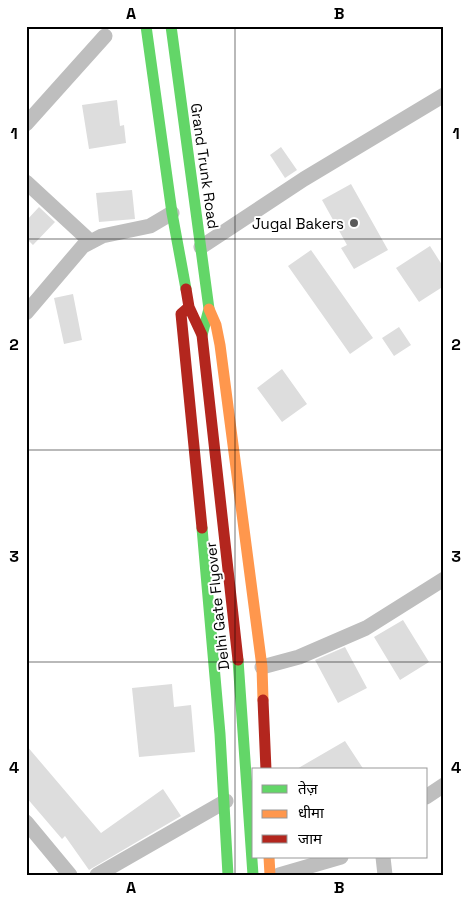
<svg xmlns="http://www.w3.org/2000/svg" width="470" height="901" font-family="'Space Grotesk','Noto Sans Devanagari',sans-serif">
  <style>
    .building { fill: #ddd }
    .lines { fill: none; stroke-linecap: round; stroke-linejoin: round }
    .street { stroke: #bebebe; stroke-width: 15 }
    .fast { stroke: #63d668; stroke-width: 11 }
    .slow { stroke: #ff974d; stroke-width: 11 }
    .jam { stroke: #b3261e; stroke-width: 11 }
    .grid { fill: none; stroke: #000; stroke-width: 1; stroke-opacity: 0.55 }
    .poi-dot { fill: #595959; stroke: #fff; stroke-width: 2 }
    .labels { text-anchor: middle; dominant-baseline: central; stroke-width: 4; stroke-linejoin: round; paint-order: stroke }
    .street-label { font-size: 15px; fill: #000; stroke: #fff }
    .poi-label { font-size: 15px; fill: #000; stroke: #fff; text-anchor: end }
    .neatline { fill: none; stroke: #000; stroke-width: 2 }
    .grid-label { font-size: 16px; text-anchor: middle; font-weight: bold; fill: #000 }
  </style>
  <rect width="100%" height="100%" fill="#fff"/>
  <path class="building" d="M117,100L120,126L124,125L126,143L89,149L82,105Z
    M281,147L297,170L285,178L270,155Z
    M351,184L388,250L354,269L341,248L347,245L322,200Z
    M132,190L135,219L99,222L96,193Z
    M39,207L55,222L33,245L26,238V221Z
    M430,246L444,268V286L419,302L396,268Z
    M311,250L373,338L350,354L288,266Z
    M73,294L82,340L64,344L54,298Z
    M399,327L411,345L394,356L382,338Z
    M282,369L307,404L282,422L257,388Z
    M403,620L429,662L400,680L374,637Z
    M345,647L367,688L338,703L315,660Z
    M172,684L174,707L191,705L195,752L139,757L132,688Z
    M345,741L364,770H295Z
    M26,745L101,833L163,789L181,816L89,870L65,836L62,839L26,797Z"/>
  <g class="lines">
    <path class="street" d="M26,124L105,36
      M26,182L91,242
      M201,247L304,179L444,95
      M26,313L83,246L102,236L150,226L172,213
      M262,667L299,657L366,628L444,579
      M426,797L444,785
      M26,822L70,875
      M383,857L385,875
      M97,875L226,801
      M279,875L341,857"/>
    <path class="fast" d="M146,26L172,213L186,289
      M171,26L209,309L202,335
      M202,528L220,734L228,875
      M238,660L253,875"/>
    <path class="slow" d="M209,309L216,325L220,345L262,667L263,700
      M269,857L270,875"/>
    <path class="jam" d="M186,289L189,307L202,335L238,660
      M189,307L181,314L202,528
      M263,700L266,770"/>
  </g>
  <path class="grid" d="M235,26V875M26,239H444M26,450H444M26,662H444"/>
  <circle class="poi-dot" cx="354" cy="223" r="5"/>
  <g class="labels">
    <g class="street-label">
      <text transform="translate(205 166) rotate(82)">Grand Trunk Road</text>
      <text transform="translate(217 606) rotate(-96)">Delhi Gate Flyover</text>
    </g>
    <g class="poi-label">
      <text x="344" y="223">Jugal Bakers</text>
    </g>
  </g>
  <rect width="470" height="901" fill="none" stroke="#ffffff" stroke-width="55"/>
  <rect x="252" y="768" width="175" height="90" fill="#ffffff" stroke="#999999"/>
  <rect x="262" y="785" width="25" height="8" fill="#63d668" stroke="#999999"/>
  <text x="298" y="794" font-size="15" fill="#000000">तेज़</text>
  <rect x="262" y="810" width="25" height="8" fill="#ff974d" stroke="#999999"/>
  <text x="298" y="818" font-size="15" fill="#000000">धीमा</text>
  <rect x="262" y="835" width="25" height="8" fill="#b3261e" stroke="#999999"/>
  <text x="298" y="844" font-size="15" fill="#000000">जाम</text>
  <rect x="28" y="28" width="414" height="846" class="neatline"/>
  <g class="grid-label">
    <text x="131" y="19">A</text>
    <text x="339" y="19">B</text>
    <text x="14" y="139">1</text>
    <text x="456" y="139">1</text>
    <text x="14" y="350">2</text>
    <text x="456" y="350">2</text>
    <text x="14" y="562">3</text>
    <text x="456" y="562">3</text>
    <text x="14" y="773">4</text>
    <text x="456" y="773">4</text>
    <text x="131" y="893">A</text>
    <text x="339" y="893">B</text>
  </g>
</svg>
